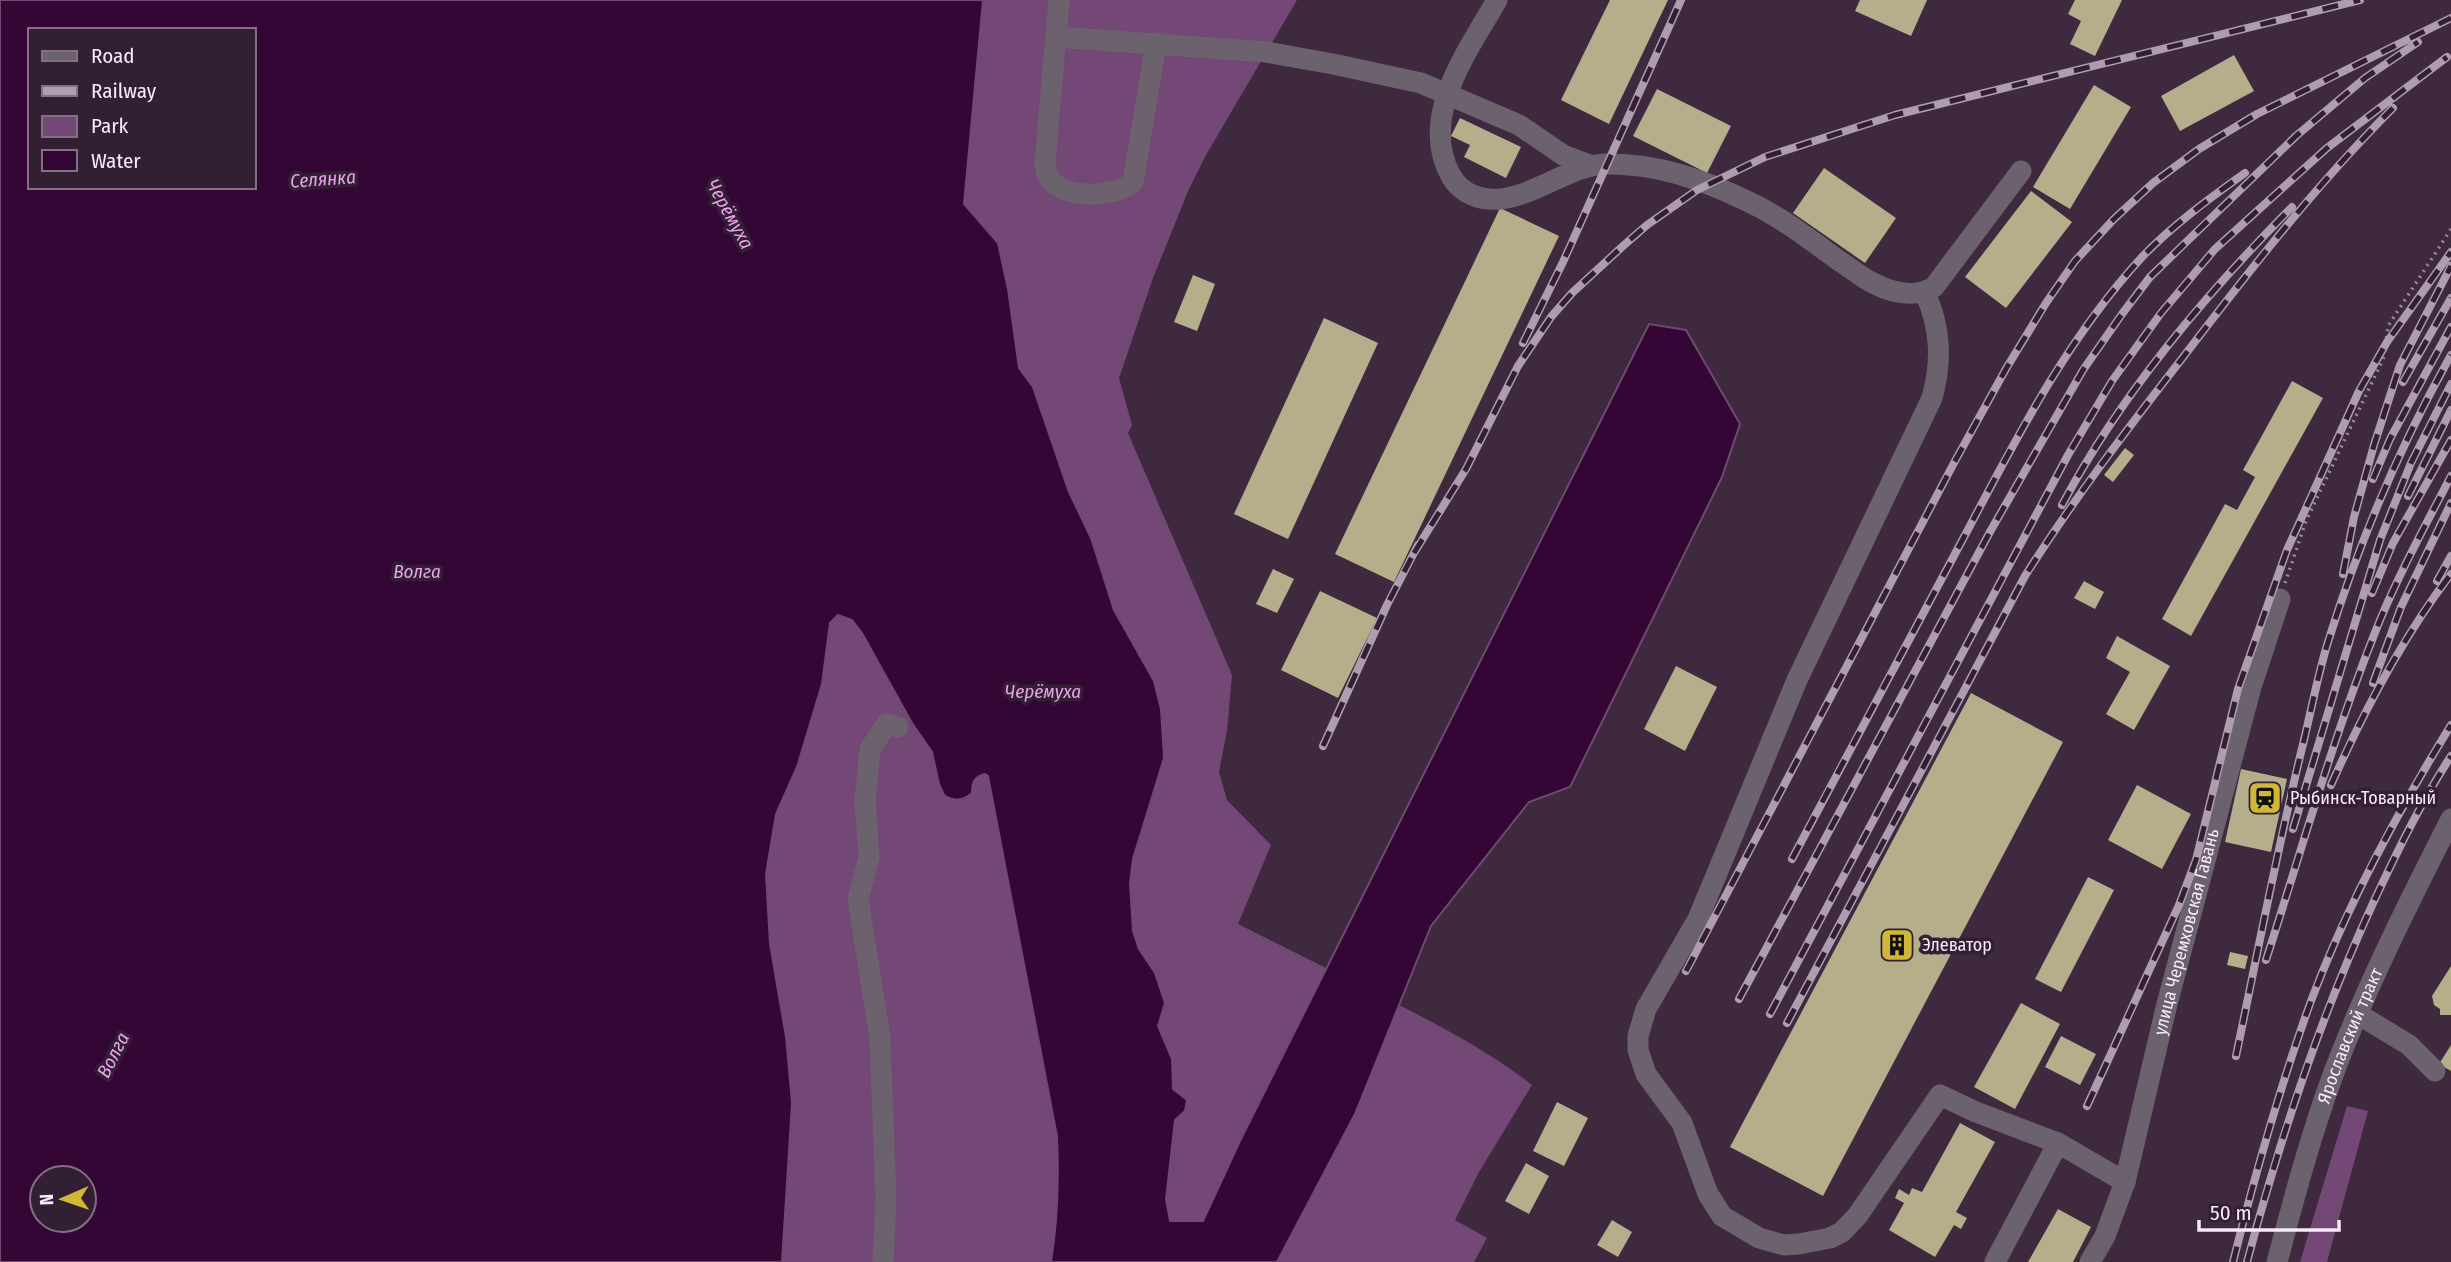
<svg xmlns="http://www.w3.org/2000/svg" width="2451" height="1262" font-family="'Fira Sans Condensed',sans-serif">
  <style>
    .green { fill: #744876 }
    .water { fill: #330636; stroke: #6e4a70; stroke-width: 2; fill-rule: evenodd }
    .building { fill: #b5ae8b }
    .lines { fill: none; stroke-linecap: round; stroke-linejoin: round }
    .path { stroke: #9c8a9d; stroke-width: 3.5; stroke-dasharray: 2 5; stroke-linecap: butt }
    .minor { stroke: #6c626d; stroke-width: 21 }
    .rail-casing { stroke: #ae9daf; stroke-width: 8 }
    .rail { stroke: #331f34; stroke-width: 5; stroke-dasharray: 16; stroke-linecap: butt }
    .labels { text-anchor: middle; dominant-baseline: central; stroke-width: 7; stroke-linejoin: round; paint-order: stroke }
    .poi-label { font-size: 18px; fill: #f8eaf9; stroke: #331f34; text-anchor: start }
    .street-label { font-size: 18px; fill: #f8eaf9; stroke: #331f34 }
    .water-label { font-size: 19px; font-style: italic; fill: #e9a3ec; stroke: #331f34 }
  </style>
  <rect width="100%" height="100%" fill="#3e293f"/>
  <path class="green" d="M983,0H1297L1206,155L1189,189L1153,278L1119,378L1132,425L1128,433L1232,675L1227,731L1219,772L1227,800L1271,845L1238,924L1326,968L1240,1141L1203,1221H1170C1160,1190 1171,1152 1175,1120L1185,1111L1173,1090L1172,1059L1158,1026L1165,1003L1155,973L1139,948L1133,931L1130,882L1133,859L1164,758L1161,709L1154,681L1114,610L1091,538L1069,492L1033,387L1019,368L1008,289L964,204Z
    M838,615L853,620L862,633L912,723L932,752L939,784L944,795L960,800L965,799L978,776L985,774L988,776L1057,1136C1059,1179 1058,1219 1051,1262H782L786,1187V1037L770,944L766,874L776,814L797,767L822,684L830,623Z
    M1399,1005C1446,1029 1491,1053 1532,1085L1479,1172L1455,1220L1487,1238L1474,1262H1277L1355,1114Z
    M2347,1106L2368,1111L2327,1262H2300Z"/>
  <path class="water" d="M0,0H983L964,204L998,243L1008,289L1019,368L1033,387L1069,492L1091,538L1114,610L1154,681L1161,709L1164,758L1133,859L1130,883L1133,931L1139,949L1155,973L1165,1003L1158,1026L1172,1059L1173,1089L1187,1100L1185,1111L1175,1120L1166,1199L1170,1221H1203L1240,1141L1649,324L1686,330L1740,424L1722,477L1570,787L1529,802L1431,926L1355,1114L1277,1262H1051C1058,1219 1059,1179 1057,1136L988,776L985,774C974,777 972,782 972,793C963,801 954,802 944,795L939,784L932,752L912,723L862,633L852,620L838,615L830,623L822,684L797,767L776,814L766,874L770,944L786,1037L792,1103L782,1262H0ZM30,30H254V187H30ZM42,1178H84V1220H42Z"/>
  <path class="building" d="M1610,0H1668L1609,124L1561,100Z
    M1860,0H1927L1911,36L1855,11Z
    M2075,0H2122L2095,56L2070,44L2081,21L2068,14Z
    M2234,55L2254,91L2180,131L2161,96Z
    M2094,85L2131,107L2070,209L2033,187Z
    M1657,89L1731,126L1707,173L1633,136Z
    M1460,118L1521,147L1506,178L1464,157L1470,145L1451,136Z
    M1824,168L1896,218L1865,263L1793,213Z
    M2031,191L2072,222L2006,308L1965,277Z
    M1500,208L1559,236L1394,582L1335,554Z
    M1193,275L1215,284L1197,331L1174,322Z
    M1324,318L1378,343L1288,539L1234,514Z
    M2292,381L2323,398L2191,636L2162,619L2225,504L2237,510L2255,477L2243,470Z
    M2125,448L2134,455L2113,482L2104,475Z
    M1273,569L1294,579L1277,613L1256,604Z
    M2084,581L2104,592L2095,609L2074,598Z
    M1320,591L1377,618L1338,698L1281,670Z
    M2117,636L2170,666L2134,730L2106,714L2130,672L2106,658Z
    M1676,666L1717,687L1685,751L1644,729Z
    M1971,693L2063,742L1823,1196L1730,1147Z
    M2241,769L2287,779L2271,852L2225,842Z
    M2137,785L2191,814L2162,869L2108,840Z
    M2088,877L2114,890L2061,992L2035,979Z
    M2230,952L2248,956L2245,969L2227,965Z
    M2451,966V1015H2440V1009L2434,1005L2432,996Z
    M2021,1003L2060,1024L2015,1109L1974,1087Z
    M2061,1036L2096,1054L2080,1085L2045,1067Z
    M2451,1045V1071L2439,1064Z
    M1557,1102L1588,1118L1564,1166L1533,1151Z
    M1960,1123L1995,1142L1956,1212L1967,1218L1961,1229L1954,1225L1935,1257L1889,1230L1904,1203L1895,1198L1899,1189L1909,1195L1912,1188L1922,1192Z
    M1526,1163L1549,1176L1529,1214L1505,1201Z
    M2058,1209L2091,1227L2073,1262H2028Z
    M1612,1220L1632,1232L1618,1257L1597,1245Z"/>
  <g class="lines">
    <path class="path" d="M2285,583L2306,521L2384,357L2388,326L2451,229"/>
    <g class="minor">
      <path d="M1059,0L1045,162C1046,167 1046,173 1049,178C1065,200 1114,198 1133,182L1156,43"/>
      <path d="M1497,0C1468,51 1418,117 1451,176C1461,194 1481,201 1501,199C1539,194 1571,165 1606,164C1657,163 1704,180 1749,202C1781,217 1809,239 1838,260C1849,267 1861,277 1873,283C1892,293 1915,298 1934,287L2021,171"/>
      <path d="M1056,37L1266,52L1333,64L1421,83L1519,125L1563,155L1590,165"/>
      <path d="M1925,293C1941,328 1942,361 1932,398L1797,680L1698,919L1646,1009L1638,1036V1050L1646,1074L1682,1123L1708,1194L1722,1216L1759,1238L1784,1245L1799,1244L1830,1238L1842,1232L1858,1215L1940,1095L1976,1112L2058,1143"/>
      <path d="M2358,1014L2409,1045L2435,1071"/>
      <path d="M883,1262L886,1200L880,1038L858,899L869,857L865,800L870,749L887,724L898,727"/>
      <path d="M1995,1262L2058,1143L2125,1182"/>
      <path id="s1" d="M2090,1262L2105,1236L2125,1182L2166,1008L2251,687L2280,599"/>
      <path id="s2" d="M2277,1262C2294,1198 2311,1134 2334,1072C2367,985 2409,902 2451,819"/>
    </g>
    <defs>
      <path id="rail" d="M1523,343L1563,262L1681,0
        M2403,382L2451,298
        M2373,479L2390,439L2451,327
        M2408,496L2451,410
        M2062,505C2121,394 2204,296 2292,207
        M1414,553L1466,469L1518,366L1551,317L1572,293L1623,246L1647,225L1697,190L1765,157L1895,115L2360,0
        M2343,574L2354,517L2374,445L2400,365L2451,266
        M2437,581L2451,556
        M2372,593L2393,543L2451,440
        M2373,683L2401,607L2451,503
        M1323,746L1387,605L1418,545
        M2331,785C2364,711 2402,638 2451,574
        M2293,829L2380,540L2411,463L2451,384
        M1792,859C1849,751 1907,644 1964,537C2016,439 2067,338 2143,256C2173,225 2210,198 2245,173
        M2266,960C2301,852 2332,741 2374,635C2395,581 2424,528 2451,476
        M1686,971L1955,461L2007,367L2046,303L2075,261L2114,219L2153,183L2199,149L2257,114L2451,18
        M1739,999L1991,530L2083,370L2122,314L2150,277L2296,136L2365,78L2418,42
        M1770,1014L2068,455L2112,381L2161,313L2215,249L2327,148L2447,57
        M1787,1023L2025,576C2073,500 2128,428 2184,356C2249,271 2316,185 2393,108
        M2236,1056C2258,951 2278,845 2304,740C2312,707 2318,674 2328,642C2359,542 2400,446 2451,355
        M2087,1106L2179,905L2196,860L2238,689L2287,550L2359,391L2387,342L2451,252
        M2233,1262C2255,1175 2280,1086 2311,1001C2347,905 2397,813 2451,725
        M2247,1262C2280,1138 2320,1018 2374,901C2397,852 2421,802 2451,756"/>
    </defs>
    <use href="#rail" class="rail-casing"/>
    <use href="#rail" class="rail"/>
  </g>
  <defs>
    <symbol id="station-square" viewBox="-11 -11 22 22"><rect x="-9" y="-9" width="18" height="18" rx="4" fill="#d0b836" stroke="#331f34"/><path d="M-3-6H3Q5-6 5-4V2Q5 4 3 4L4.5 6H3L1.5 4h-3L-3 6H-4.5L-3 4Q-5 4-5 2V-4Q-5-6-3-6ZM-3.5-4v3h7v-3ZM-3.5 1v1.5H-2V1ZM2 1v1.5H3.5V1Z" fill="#111"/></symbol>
    <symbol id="building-square" viewBox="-11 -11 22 22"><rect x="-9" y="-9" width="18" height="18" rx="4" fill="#d0b836" stroke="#331f34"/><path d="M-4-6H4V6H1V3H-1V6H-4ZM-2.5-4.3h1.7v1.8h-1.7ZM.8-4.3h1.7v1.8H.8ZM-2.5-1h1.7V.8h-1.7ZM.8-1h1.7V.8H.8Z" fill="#111"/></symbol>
  </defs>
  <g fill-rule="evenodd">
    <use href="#station-square" x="2246" y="779" width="38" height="38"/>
    <use href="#building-square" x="1878" y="926" width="38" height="38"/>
  </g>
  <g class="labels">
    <g class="poi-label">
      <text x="2290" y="798">Рыбинск-Товарный</text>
      <text x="1922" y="945">Элеватор</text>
    </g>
    <g class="street-label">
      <text stroke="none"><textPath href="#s1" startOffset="345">улица Черемховская Гавань</textPath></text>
      <text stroke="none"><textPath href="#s2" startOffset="238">Ярославский тракт</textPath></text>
    </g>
    <g class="water-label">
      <text transform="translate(323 179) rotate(-4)">Селянка</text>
      <text transform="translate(730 214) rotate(61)">Черёмуха</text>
      <text x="417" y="571">Волга</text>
      <text x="1043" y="691">Черёмуха</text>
      <text transform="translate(113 1055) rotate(-63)">Волга</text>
    </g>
  </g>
  <rect x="28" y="28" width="228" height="161" fill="#331f34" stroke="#827083" stroke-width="2"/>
  <rect x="42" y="51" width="35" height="10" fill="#6c626d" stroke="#827083" stroke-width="2"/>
  <text x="91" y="63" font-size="21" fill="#f8eaf9">Road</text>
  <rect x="42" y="86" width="35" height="10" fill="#ae9daf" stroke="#827083" stroke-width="2"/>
  <text x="91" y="98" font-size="21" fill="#f8eaf9">Railway</text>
  <rect x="42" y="116" width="35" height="21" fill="#744876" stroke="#827083" stroke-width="2"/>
  <text x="91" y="133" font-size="21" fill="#f8eaf9">Park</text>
  <rect x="42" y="150" width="35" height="21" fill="#330636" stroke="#827083" stroke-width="2"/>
  <text x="91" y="168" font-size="21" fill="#f8eaf9">Water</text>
  <g transform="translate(63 1199) rotate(268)"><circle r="33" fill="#331f34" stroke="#827083" stroke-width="2"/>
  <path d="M0-5L12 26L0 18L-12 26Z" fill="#d0b836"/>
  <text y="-10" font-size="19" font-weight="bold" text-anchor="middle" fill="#f8eaf9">N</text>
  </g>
  <path d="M2199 1220v10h140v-10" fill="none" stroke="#f8eaf9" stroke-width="3.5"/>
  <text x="2210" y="1220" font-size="21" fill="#f8eaf9" stroke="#331f34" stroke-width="5" paint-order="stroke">50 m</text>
</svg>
